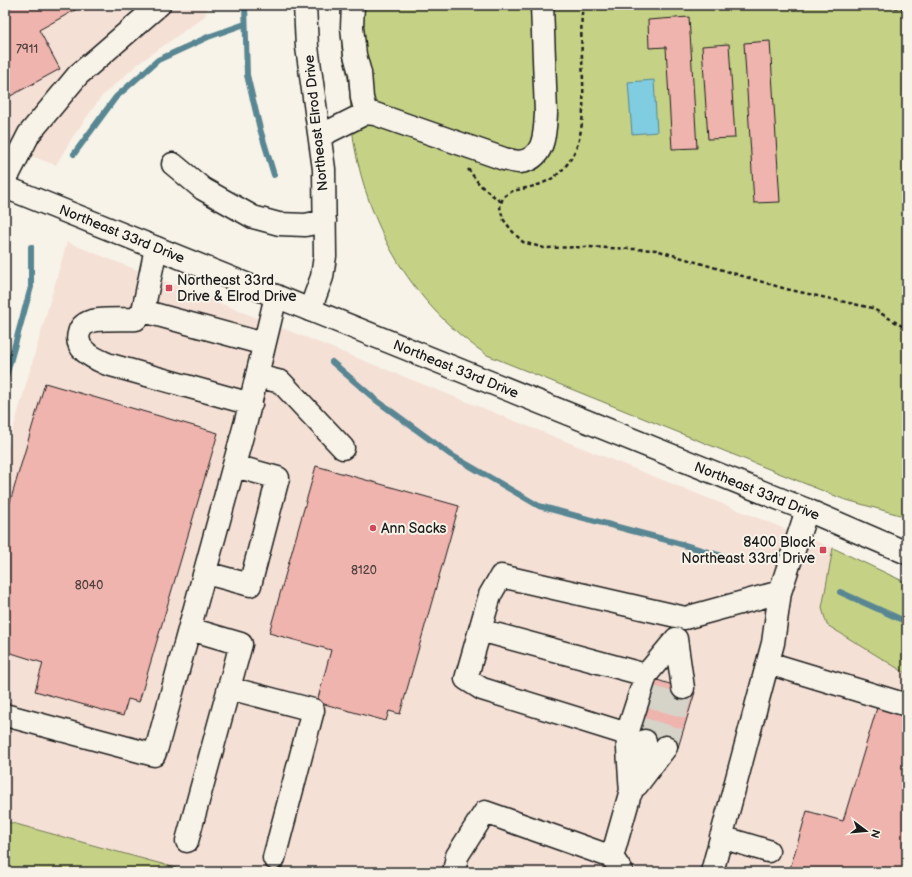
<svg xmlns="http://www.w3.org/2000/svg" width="912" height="877" font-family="'Balsamiq Sans',sans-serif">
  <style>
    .built { fill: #f5e0d6 }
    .green { fill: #c5d286; stroke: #707751 }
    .water { fill: #80cce0; stroke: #588692 }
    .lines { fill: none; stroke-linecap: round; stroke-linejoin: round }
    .stream { stroke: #588692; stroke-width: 6 }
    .building { fill: #efb4ad; stroke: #1c1c1c }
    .minor-tunnel { stroke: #d6d3c9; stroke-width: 22; stroke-dasharray: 22 11; stroke-linecap: butt }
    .minor-casing { stroke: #1c1c1c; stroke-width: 25 }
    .major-casing { stroke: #1c1c1c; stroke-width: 25 }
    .path { stroke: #1c1c1c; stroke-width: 2.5; stroke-dasharray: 4 3; stroke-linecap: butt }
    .minor { stroke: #f7f3e8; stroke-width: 22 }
    .major { stroke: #f7f3e8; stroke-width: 22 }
    .poi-dot { fill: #d1495b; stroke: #f7f3e8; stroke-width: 1.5 }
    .labels { text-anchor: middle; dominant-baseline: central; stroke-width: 4; stroke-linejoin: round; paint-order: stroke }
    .number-label { font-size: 12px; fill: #514240 }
    .street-label { font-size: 14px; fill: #1c1c1c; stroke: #f7f3e8 }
    .poi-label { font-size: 14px; fill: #1c1c1c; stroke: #f7f3e8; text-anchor: start }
  </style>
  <rect width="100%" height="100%" fill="#f7f3e8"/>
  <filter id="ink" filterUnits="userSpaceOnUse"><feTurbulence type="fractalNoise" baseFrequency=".025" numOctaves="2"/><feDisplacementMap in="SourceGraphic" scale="8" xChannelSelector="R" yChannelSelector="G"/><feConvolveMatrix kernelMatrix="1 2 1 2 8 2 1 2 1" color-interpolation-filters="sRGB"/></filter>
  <g filter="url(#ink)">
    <path class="built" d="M5,5H208L205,16L138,64L102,96L72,138L56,165L5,147Z
      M67,242L833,548L822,607L827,625L907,674V872H191L5,821V457Z"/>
    <path class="green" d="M342,5H907V517L843,499L487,355C414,306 369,230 354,143C351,125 351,105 349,86C348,76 345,66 343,56C340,39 341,22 342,5Z
      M833,548L907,583V674L827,625L822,608Z
      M5,821L191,872H5Z"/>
    <path class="water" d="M654,80L657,132L632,134L628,82Z"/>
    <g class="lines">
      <path class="stream" d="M245,5L247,75L260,129L274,175
        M74,154L116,97L158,60L208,37L245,24
        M332,362L376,400L451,455L539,506L674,542L725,557
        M5,380L31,287V247
        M840,592L907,622"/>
    </g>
    <path class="building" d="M5,5H84L39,30L60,69L5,99Z
      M689,17L697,148L672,149L666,47L649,48L648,20Z
      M770,41L780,202L754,203L744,43Z
      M729,44L735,138L708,139L702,46Z
      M45,383L218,433L139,702L128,699L123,716L35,691L43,663L5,651V519Z
      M316,466L459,506L400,714L389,711L386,721L317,702L331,650L269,633Z
      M654,679L695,692L677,751L636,738Z
      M879,701L907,709V872H789L807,811L843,821Z"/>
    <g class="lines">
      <path class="minor-tunnel" d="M645,741L662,681
        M666,747L683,688"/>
      <defs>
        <path id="minor" d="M305,5L307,47L324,169L325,256L322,277L310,310
          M353,5L352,27L355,55L360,73L362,98L366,113L375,114L504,159C509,160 515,162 519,162C545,160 545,132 546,113L542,5
          M320,136L366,113
          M173,164L203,189L253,217L279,224L305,225L325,221
          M5,181L29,134L78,75L159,5
          M143,311L156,248
          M257,376L281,382L343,448
          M251,404L107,364C94,358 74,350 79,333C80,328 84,324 89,322C97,318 125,320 136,319L143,311L264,344
          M206,573L250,585L278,478L235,466
          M480,630L646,675
          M676,639L683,688
          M768,663L907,705
          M229,688L313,710L274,858
          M5,715L154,755L157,747L246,421L276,296
          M627,734L482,689L466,679L490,595L501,576L685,618L780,592
          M637,785L666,747
          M631,793L627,734L646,675L676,639
          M721,837L768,851
          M187,841L241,644L190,629
          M612,857L645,741
          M454,872L457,856L485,812L612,857L622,872
          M712,872L773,643L780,592L807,510"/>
        <path id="major" d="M5,187L807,510L907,553"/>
      </defs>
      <use href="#minor" class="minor-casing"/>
      <use href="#major" class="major-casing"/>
      <path class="path" d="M583,5C577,49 590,101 578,143C573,158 564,171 551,179C540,186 525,188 513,191C509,193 506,195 503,197L500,207L503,219L513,232L523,242L544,248L587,247L656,250L786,289L872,308L907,329
        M880,5L907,9
        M468,169L480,185L501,202"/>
      <use href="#minor" class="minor"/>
      <use href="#major" class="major"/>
    </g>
  </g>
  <g class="poi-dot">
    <rect x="165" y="284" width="8" height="8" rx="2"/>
    <circle cx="373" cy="528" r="4"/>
    <rect x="819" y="546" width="8" height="8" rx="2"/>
  </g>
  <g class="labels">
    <g class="number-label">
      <text x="27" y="49">7911</text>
      <text x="364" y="570">8120</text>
      <text x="89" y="585">8040</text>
    </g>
    <g class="street-label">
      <text transform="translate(316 123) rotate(-96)">Northeast Elrod Drive</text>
      <text transform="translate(122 234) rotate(22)">Northeast 33rd Drive</text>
      <text transform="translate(456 369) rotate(22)">Northeast 33rd Drive</text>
      <text transform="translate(757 491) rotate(22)">Northeast 33rd Drive</text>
    </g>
    <g class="poi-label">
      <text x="177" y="280">Northeast 33rd<tspan x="177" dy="16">Drive &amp; Elrod Drive</tspan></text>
      <text x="381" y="528">Ann Sacks</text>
      <text x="815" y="542" text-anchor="end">8400 Block<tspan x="815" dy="16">Northeast 33rd Drive</tspan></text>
    </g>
  </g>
  <rect width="912" height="877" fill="none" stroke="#f7f3e8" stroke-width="20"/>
  <rect x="10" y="10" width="892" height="857" fill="none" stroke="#1c1c1c" stroke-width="1.5" filter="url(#ink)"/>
  <g transform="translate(866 831) rotate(106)" stroke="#f7f3e8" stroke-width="3" paint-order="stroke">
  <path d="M0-3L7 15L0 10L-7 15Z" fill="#1c1c1c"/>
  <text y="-6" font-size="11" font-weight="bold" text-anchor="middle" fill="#1c1c1c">N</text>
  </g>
</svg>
